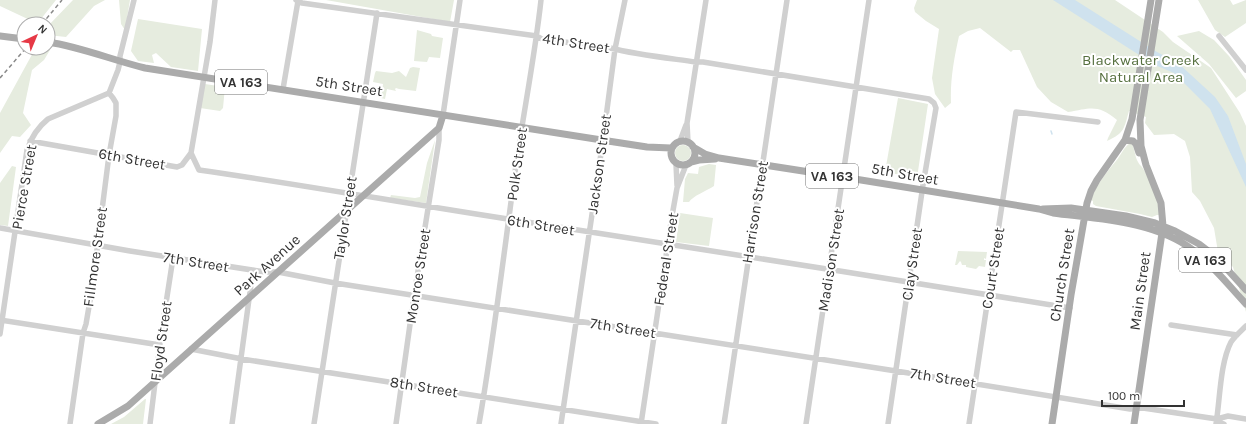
<svg xmlns="http://www.w3.org/2000/svg" width="1246" height="424" font-family="Karla,sans-serif">
  <style>
    .green { fill: #e6ecdf }
    .water { fill: #cfe2ee }
    .lines { fill: none; stroke-linecap: round; stroke-linejoin: round }
    .stream { stroke: #cfe2ee; stroke-width: 1.5 }
    .minor { stroke: #d0d0d0; stroke-width: 5.5 }
    .major { stroke: #ababab; stroke-width: 7 }
    .rail { stroke: #888; stroke-width: 1.5; stroke-dasharray: 4 3; stroke-linecap: butt }
    .labels { text-anchor: middle; dominant-baseline: central; stroke-width: 4; stroke-linejoin: round; paint-order: stroke }
    .shield { fill: #fff; stroke: #707070; stroke-width: 1 }
    .shield-label { font-size: 14px; font-weight: bold; fill: #333 }
    .street-label { font-size: 15px; fill: #333; stroke: #fff }
    .park-label { font-size: 15px; fill: #56703f; stroke: #fff }
  </style>
  <rect width="100%" height="100%" fill="#fff"/>
  <path class="green" d="M0,0H56L37,24H29L32,21L0,6Z
    M73,0H105L94,6L66,37L48,35V26Z
    M119,0H130L125,30L121,24Z
    M326,0H454L450,22Z
    M917,0H1115L1163,32L1173,42L1211,68L1240,113L1246,126V312L1233,267L1218,252L1214,228L1200,201L1192,192L1190,157L1185,141L1174,134L1154,135L1145,123L1146,117L1129,111C1124,128 1125,133 1107,141L1108,138L1117,120C1098,104 1091,108 1068,112L1051,102L1037,87L1020,50H1013L1011,52L980,28L968,31L959,36C954,58 950,81 951,103L945,108L935,94L932,78L939,29L926,21L915,12L914,8Z
    M1198,0H1230L1233,5L1246,0V23L1225,37L1215,30Z
    M138,19L202,29L198,71L171,67L156,53L152,55L154,63L138,61L131,51Z
    M417,30L431,34L432,36L443,38L440,58L429,57L427,62L414,61Z
    M1199,31L1214,40L1229,56L1246,80V91L1236,98L1209,64L1177,36Z
    M35,49L50,50L44,60L32,70L23,113L31,125L20,137L12,136L0,153V113Z
    M413,67L420,68L416,91L399,89L396,88L395,89L396,91L387,89L385,99L381,98L383,84L373,82L375,73L376,71L392,73L399,71L406,77L410,68Z
    M205,84L225,87L223,108L220,111L200,108Z
    M898,98L928,104L917,178L885,172Z
    M435,140L426,203L390,198L391,195L415,198L420,197L427,163Z
    M1130,143L1132,144C1135,150 1135,157 1138,162C1139,164 1141,166 1142,167C1149,177 1161,204 1159,215H1157L1152,217L1140,214L1096,206L1093,204V201L1091,200C1096,185 1106,173 1116,161C1121,155 1124,147 1130,143Z
    M675 153a8 8 0 1 1 16 0a8 8 0 1 1-16 0Z
    M709,164L716,165L714,186C706,191 693,196 689,202H683L685,179L688,173L698,174L699,167Z
    M12,166L16,167L8,226L0,225V183Z
    M680,213L713,218L709,246L676,242Z
    M958,251L987,252L986,259L984,258V260H986L985,267L979,266L976,269L966,267V265H962L961,262L960,261L957,265H955Z
    M145,399H146L143,424H111L124,417Z"/>
  <path class="water" d="M1053,0H1075L1157,52L1178,63L1215,97L1228,116L1246,164V187L1210,109L1174,73L1155,65Z"/>
  <g class="lines">
    <path class="stream" d="M1051,131L1052,134"/>
    <path class="minor" d="M296,0L302,3L537,36L542,39L610,48C638,55 668,58 696,62H703L929,99L934,103L936,108L923,185L888,424
      M1219,36L1246,70
      M283,89L298,1
      M443,115L460,0
      M30,141L177,167L182,165L191,153L210,42L215,0
      M680,141L686,125
      M688,143L687,123L706,0
      M191,153L199,170C304,185 409,204 514,220C699,250 885,277 1070,308
      M676,164L677,185
      M0,228L130,251L265,272H278L335,283L896,371L1130,409L1143,408L1217,419L1228,416L1246,419
      M0,320L160,345
      M1171,325L1237,335
      M0,334L27,150C31,138 38,127 48,119L109,93L118,70L120,62V56L134,0
      M191,349L242,359L656,424
      M1217,419L1221,423L1224,424
      M70,424L83,333L86,324L92,289L109,155L116,116V103L113,98L109,93
      M150,424L160,342L173,258
      M232,424L253,270
      M314,424L377,13
      M396,424L414,296L439,140V128
      M479,424C494,338 504,252 516,165C524,110 535,55 541,0
      M561,424L603,140L615,49L625,0
      M641,424L672,216L677,188L686,165
      M724,424L787,0
      M806,424L869,0
      M969,424L1016,112L1098,122
      M1216,424C1220,400 1220,363 1231,342C1235,336 1241,331 1246,326"/>
    <path class="major" d="M0,36L24,39
      M48,42C81,47 112,60 145,68L608,141L647,147L671,148
      M1125,140L1133,141L1136,144L1139,153
      M671 153a12 12 0 1 1 24 0a12 12 0 1 1-24 0Z
      M693,147L705,154L719,158L861,180L1039,209L1053,213C1098,219 1155,221 1193,250C1213,265 1229,286 1246,304
      M691,162L699,160L715,159
      M1043,209L1071,208L1126,216L1155,223L1175,231L1199,244L1216,257L1246,290
      M98,424L128,406L439,128L443,115
      M1052,424L1071,295L1087,203L1091,191L1097,180L1125,140L1132,119L1151,0
      M1134,424L1163,226L1161,203L1146,165L1141,146L1140,120L1159,0"/>
    <path class="rail" d="M42,24L62,0
      M0,78L26,48"/>
  </g>
  <g class="labels">
    <g class="shield">
      <rect x="215" y="70" width="52" height="24" rx="3"/>
      <rect x="806" y="164" width="52" height="24" rx="3"/>
      <rect x="1179" y="248" width="52" height="24" rx="3"/>
    </g>
    <g class="shield-label">
      <text x="241" y="82">VA 163</text>
      <text x="832" y="176">VA 163</text>
      <text x="1205" y="260">VA 163</text>
    </g>
    <g class="street-label">
      <text transform="translate(576 43) rotate(9)">4th Street</text>
      <text transform="translate(349 86) rotate(9)">5th Street</text>
      <text transform="translate(132 159) rotate(10)">6th Street</text>
      <text transform="translate(517 164) rotate(-82)">Polk Street</text>
      <text transform="translate(599 164) rotate(-82)">Jackson Street</text>
      <text transform="translate(905 174) rotate(10)">5th Street</text>
      <text transform="translate(24 187) rotate(-80)">Pierce Street</text>
      <text transform="translate(755 212) rotate(-81)">Harrison Street</text>
      <text transform="translate(345 218) rotate(-81)">Taylor Street</text>
      <text transform="translate(541 225) rotate(9)">6th Street</text>
      <text transform="translate(95 257) rotate(-82)">Fillmore Street</text>
      <text transform="translate(666 259) rotate(-81)">Federal Street</text>
      <text transform="translate(831 260) rotate(-81)">Madison Street</text>
      <text transform="translate(196 262) rotate(9)">7th Street</text>
      <text transform="translate(912 264) rotate(-82)">Clay Street</text>
      <text transform="translate(267 265) rotate(-42)">Park Avenue</text>
      <text transform="translate(993 268) rotate(-81)">Court Street</text>
      <text transform="translate(1062 275) rotate(-81)">Church Street</text>
      <text transform="translate(418 276) rotate(-81)">Monroe Street</text>
      <text transform="translate(1140 291) rotate(-82)">Main Street</text>
      <text transform="translate(623 328) rotate(9)">7th Street</text>
      <text transform="translate(161 341) rotate(-82)">Floyd Street</text>
      <text transform="translate(943 378) rotate(9)">7th Street</text>
      <text transform="translate(424 387) rotate(9)">8th Street</text>
    </g>
    <g class="park-label">
      <text x="1141" y="60">Blackwater Creek<tspan x="1141" dy="17">Natural Area</tspan></text>
    </g>
  </g>
  <g transform="translate(36 36) rotate(44)"><circle r="19" fill="#ffffff" stroke="#adadad"/>
  <path d="M0-3L7 15L0 10L-7 15Z" fill="#e63946"/>
  <text y="-6" font-size="11" font-weight="bold" text-anchor="middle" fill="#333333">N</text>
  </g>
  <path d="M1102 400v6h82v-6" fill="none" stroke="#333333" stroke-width="2"/>
  <text x="1108" y="400" font-size="12" fill="#333333" stroke="#ffffff" stroke-width="3" paint-order="stroke">100 m</text>
</svg>
